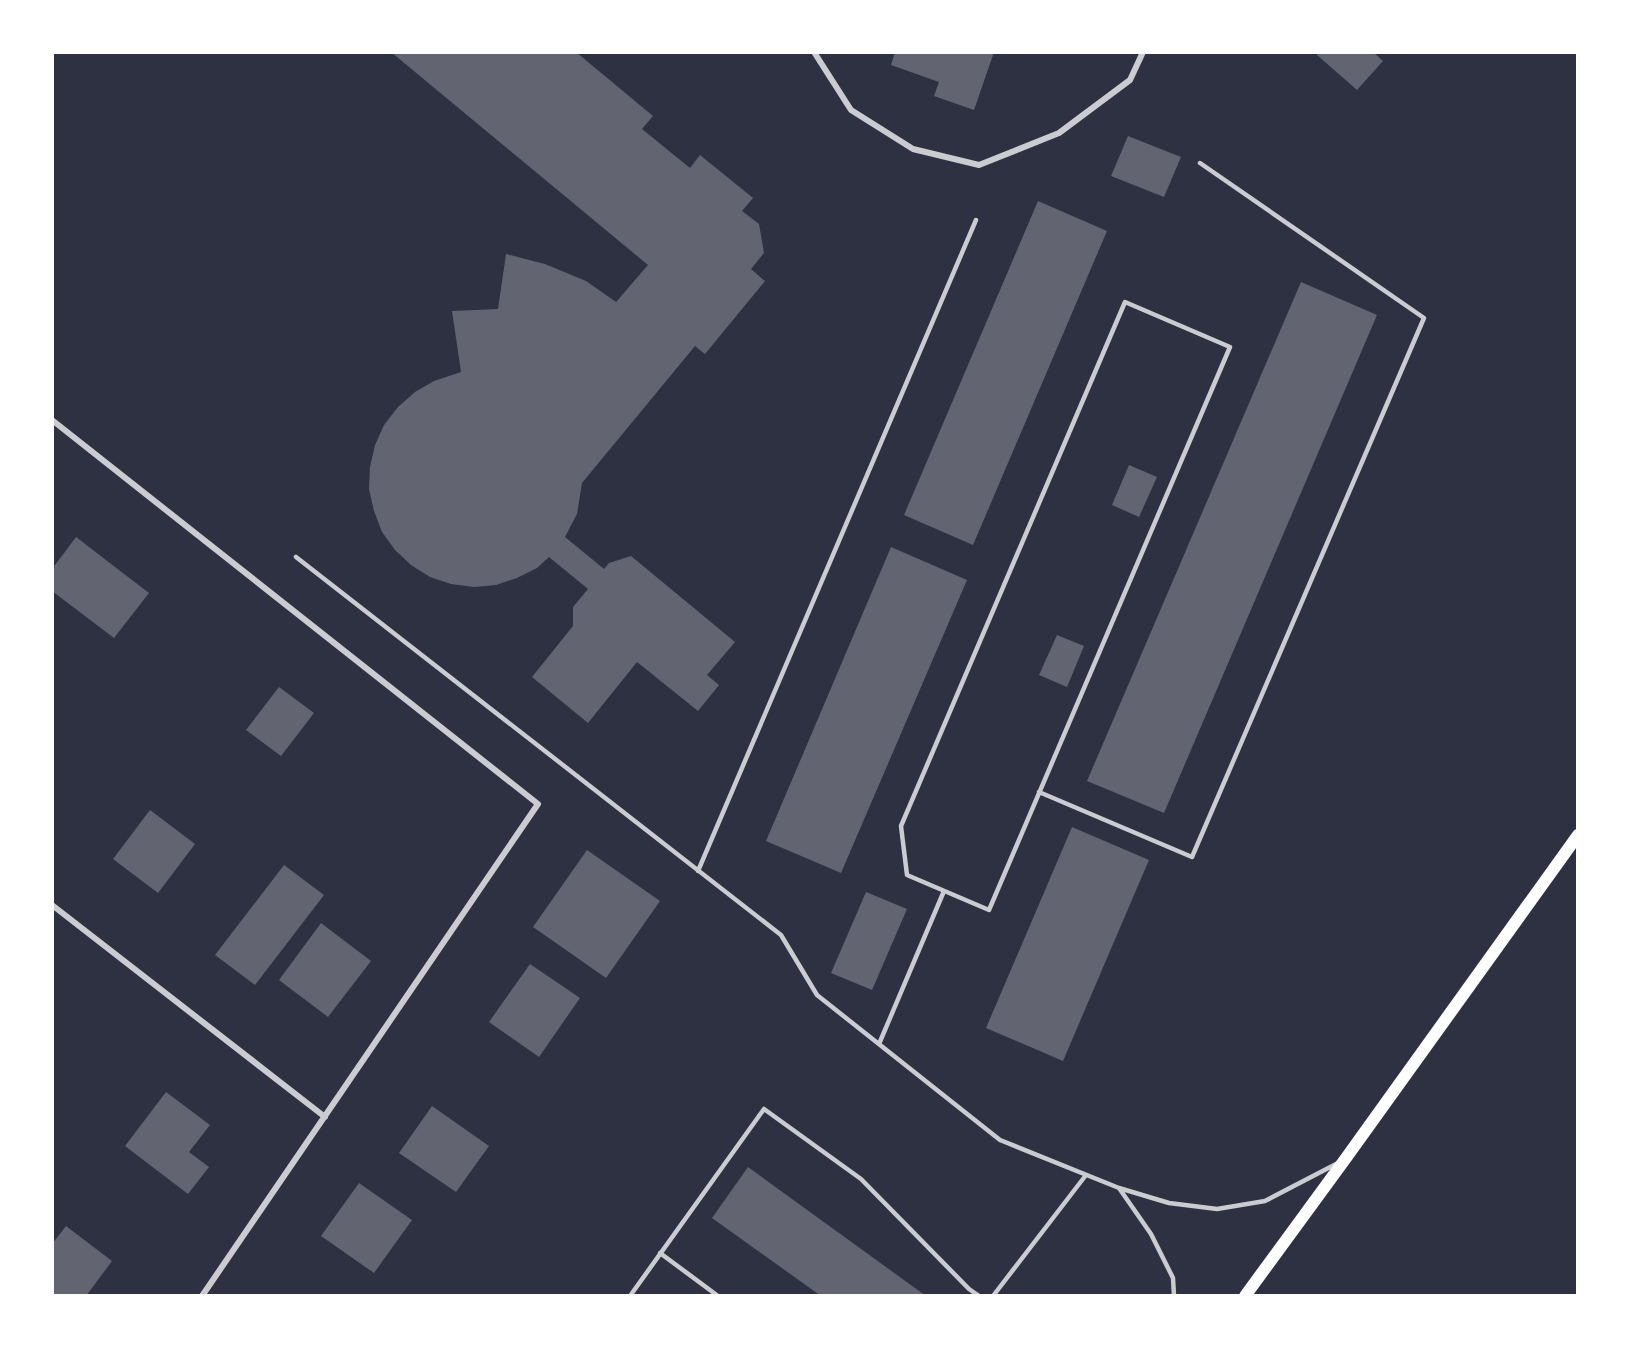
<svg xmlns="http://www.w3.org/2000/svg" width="1630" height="1348" font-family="Rubik,sans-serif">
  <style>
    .building { fill: #626471 }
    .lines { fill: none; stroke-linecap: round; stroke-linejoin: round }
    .service { stroke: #caccd0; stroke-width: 4.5 }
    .minor { stroke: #caccd0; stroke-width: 6 }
    .secondary { stroke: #fff; stroke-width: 12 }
  </style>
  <rect width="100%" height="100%" fill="#2d3142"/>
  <path class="building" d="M391,52H576L653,116L642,129L690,168L700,155L753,198L742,211L759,224L764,253L751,269L765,281L705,354L695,346L582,483L577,514L565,537L604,569L609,563L631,556L735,642L707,675L719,685L698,711L637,662L588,723L532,677L573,626V607L588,589L549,557L537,568L517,578L496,585L474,587L451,584L430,577L411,565L395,550L382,532L374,511L369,489L370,467L375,445L384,425L398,407L415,392L434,381L461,372L452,311L498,309L506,254L545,264L586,281L616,302L648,265Z
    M895,52H994L974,110L934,96L939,82L891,65Z
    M1319,52H1373L1383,61L1357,90L1317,55Z
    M1128,136L1181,157L1164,197L1111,176Z
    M1038,201L1107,231L973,545L904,515Z
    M1301,282L1377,315L1164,813L1087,781Z
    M1129,465L1157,477L1139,517L1112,505Z
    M76,537L149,593L114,638L52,591V569Z
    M891,547L967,580L841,873L766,841Z
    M1057,635L1084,646L1067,687L1039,675Z
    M279,687L314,713L281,756L246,730Z
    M150,810L195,844L158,893L113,859Z
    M1072,827L1149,860L1063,1061L986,1028Z
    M587,850L660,901L606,978L533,927Z
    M284,865L324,895L255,985L215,955Z
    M866,892L907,909L872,990L831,973Z
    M321,923L371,961L328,1017L279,980Z
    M530,964L580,998L539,1057L489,1022Z
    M166,1092L210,1125L189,1152L209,1167L188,1194L125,1146Z
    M432,1106L489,1146L456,1192L399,1153Z
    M748,1167L926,1296H821L712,1218Z
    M359,1183L412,1220L374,1273L321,1236Z
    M66,1226L112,1261L86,1296H52V1244Z"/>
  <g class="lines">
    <path class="service" d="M1125,302L1230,347L989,910L907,875L901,826Z
      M296,557L781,935L817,995L1000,1140L1119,1188L1169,1203L1217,1209L1265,1201L1338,1163
      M1039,792L1192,857L1424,318L1200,163
      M698,871L976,220
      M879,1044L944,891
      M1119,1188L1151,1234L1173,1278L1174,1296
      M660,1253L718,1296
      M630,1296L764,1109L861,1179L969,1289L979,1296
      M993,1296L1086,1175"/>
    <path class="minor" d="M814,52L851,110L913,149L979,165L1059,133L1130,80L1143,52
      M52,420L538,804L202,1296
      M52,905L325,1117"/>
    <path class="secondary" d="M1245,1296L1346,1158L1578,835"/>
  </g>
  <rect width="1630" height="1348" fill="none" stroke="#ffffff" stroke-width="108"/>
</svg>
